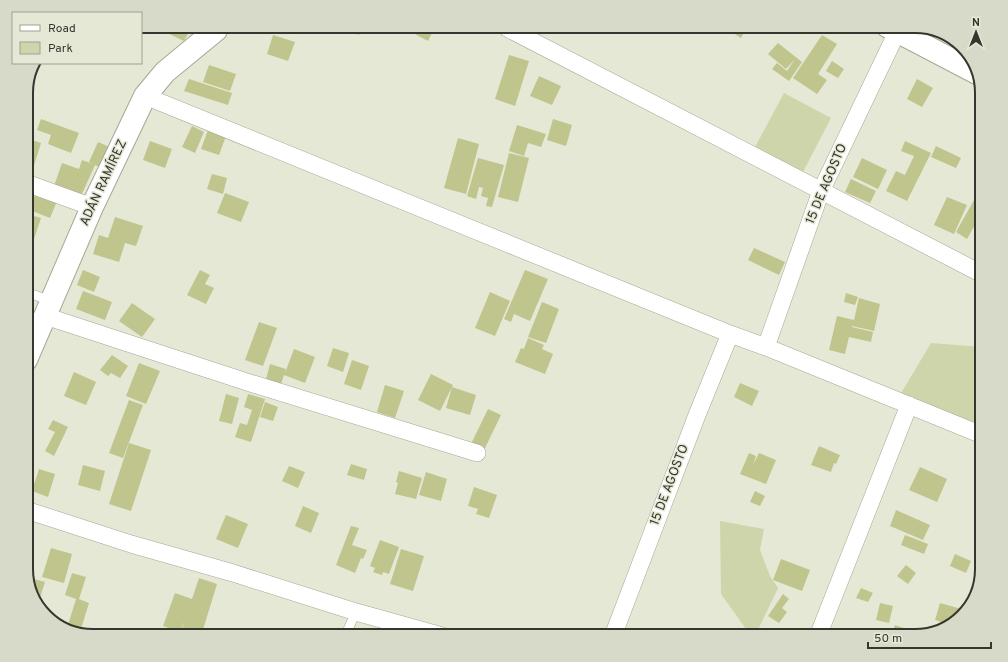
<svg xmlns="http://www.w3.org/2000/svg" width="1008" height="662" font-family="Overpass,sans-serif">
  <style>
    .green { fill: #cfd5ab }
    .building { fill: #bfc58d }
    .lines { fill: none; stroke-linecap: round; stroke-linejoin: round }
    .service-casing { stroke: #a6a896; stroke-width: 10 }
    .minor-casing { stroke: #a6a896; stroke-width: 18 }
    .tertiary-casing { stroke: #a6a896; stroke-width: 24 }
    .service { stroke: #fff; stroke-width: 9 }
    .minor { stroke: #fff; stroke-width: 17 }
    .tertiary { stroke: #fff; stroke-width: 22 }
    .labels { text-anchor: middle; dominant-baseline: central; stroke-width: 3; stroke-linejoin: round; paint-order: stroke }
    .street-label { font-size: 13px; fill: #35362e; stroke: #e5e8d5 }
    .rim { fill: none; stroke: #35362e; stroke-width: 2 }
  </style>
  <rect width="100%" height="100%" fill="#e5e8d5"/>
  <path class="green" d="M784,93L831,118L803,172L755,147Z
    M931,343L982,347V426L900,395Z
    M720,521L764,529L760,550L770,576L778,588L755,636H751L721,594Z"/>
  <path class="building" d="M724,27H747L741,38Z
    M344,29H361L359,35Z
    M413,29H434L428,41L411,32Z
    M161,30H190L184,41Z
    M273,35L295,42L288,61L267,54Z
    M822,35L837,44L818,74L827,80L817,94L793,78Z
    M778,43L802,62L789,81L772,69L777,63L787,71L795,59L786,69L768,54Z
    M509,55L529,61L515,106L495,99Z
    M832,61L844,69L838,78L826,71Z
    M209,65L236,74L230,91L203,82Z
    M539,76L561,86L552,105L530,96Z
    M189,79L232,93L228,105L184,91Z
    M917,79L933,88L922,107L907,99Z
    M41,119L79,133L71,153L48,144L51,135L37,130Z
    M553,119L572,125L566,146L547,140Z
    M517,125L546,134L541,147L528,143L524,156L509,151Z
    M192,126L204,132L195,153L182,147Z
    M208,130L226,136L219,155L201,149Z
    M26,138L41,143L30,178L26,177Z
    M458,138L479,144L466,194L444,188Z
    M150,141L172,149L165,168L143,160Z
    M905,141L931,153L907,201L886,191L896,171L905,175L914,156L901,151Z
    M98,142L112,148L102,168L95,165L81,196L54,186L62,163L79,169L82,160L93,164L89,162Z
    M936,146L961,158L956,168L931,157Z
    M509,153L529,158L518,202L498,197Z
    M478,158L504,165L492,207L486,206L488,198L481,196L483,188L479,187L476,199L467,196Z
    M862,158L887,170L878,189L853,177Z
    M212,174L227,178L223,194L207,189Z
    M851,179L876,191L870,203L845,192Z
    M34,192L57,201L50,218L27,209Z
    M225,193L249,202L241,222L217,213Z
    M947,197L967,205L954,234L934,225Z
    M974,200L982,204V212L967,239L956,232Z
    M34,216L41,218L33,242L26,240V217L33,219Z
    M115,217L143,226L136,246L125,243L119,262L93,254L99,235L108,238Z
    M754,248L785,262L779,275L748,260Z
    M83,270L100,277L94,292L77,285Z
    M200,270L210,275L205,284L214,288L206,304L187,295Z
    M525,270L548,279L530,321L514,314L511,322L504,319Z
    M83,291L112,302L105,320L76,309Z
    M490,292L510,301L495,336L475,328Z
    M846,293L858,297L855,305L844,302Z
    M859,298L880,304L874,331L852,326V327L873,332L871,342L849,337L845,354L829,350L837,316L854,320Z
    M542,302L559,309L546,343L528,337Z
    M132,303L155,319L142,337L119,321Z
    M259,322L277,328L263,366L245,360Z
    M528,338L544,345L542,349L553,354L545,374L515,362L521,348L524,349Z
    M333,348L349,353L343,372L327,366Z
    M294,349L315,357L305,383L284,375L281,384L266,379L270,364L286,369L285,373Z
    M112,355L128,366L120,378L111,373L108,376L100,370Z
    M352,360L369,366L361,390L344,384Z
    M139,363L160,371L146,404L126,396Z
    M74,372L96,382L86,405L64,396Z
    M431,374L453,385L440,411L418,400Z
    M740,383L759,391L752,406L734,397Z
    M385,385L404,391L395,418L377,412Z
    M452,387L476,395L470,415L446,408Z
    M226,394L239,398L232,424L219,421Z
    M248,394L265,399L251,442L235,437L240,423L247,425L252,410L244,407Z
    M129,400L143,405L123,458L109,453Z
    M265,402L278,407L273,421L260,417Z
    M488,409L501,415L484,450L471,444Z
    M53,420L68,427L54,456L45,451L55,432L48,429Z
    M129,443L151,450L131,511L109,504Z
    M819,446L840,455L836,464L834,463L831,472L811,465Z
    M749,453L756,456L753,465L759,453L776,460L766,484L740,474Z
    M351,464L367,469L364,480L347,475Z
    M83,465L105,471L100,491L78,485Z
    M289,466L305,472L298,488L282,481Z
    M920,467L947,479L937,502L909,490Z
    M39,469L55,474L48,497L32,491Z
    M399,471L422,478L416,499L395,494L398,483L396,482Z
    M426,472L447,479L441,501L419,495Z
    M474,487L497,495L489,518L476,514L478,509L468,506Z
    M755,491L765,496L760,506L750,502Z
    M303,506L319,513L311,533L295,526Z
    M896,510L930,525L923,540L890,526Z
    M226,515L248,524L238,548L216,539Z
    M351,526L359,528L352,545L367,550L363,559L361,558L355,573L336,565Z
    M905,535L928,544L924,554L901,545Z
    M380,540L399,547L389,574L383,572L382,575L373,572L375,568L370,566Z
    M51,548L72,554L64,583L42,577Z
    M401,549L424,556L413,591L390,584Z
    M955,554L971,561L966,573L950,566Z
    M781,559L810,570L802,591L773,580Z
    M980,563L982,564V570L978,582L975,581Z
    M906,565L916,573L908,584L897,576Z
    M72,573L86,577L79,599L89,603L81,629L68,625L76,599L65,595Z
    M199,578L217,584L201,636H193L181,632L185,620L180,632L163,626L175,593L192,599Z
    M34,579L45,582L38,604L35,602L31,589Z
    M861,588L873,593L868,602L856,598Z
    M783,594L789,599L782,608L787,612L779,623L768,616Z
    M880,603L893,606L889,623L876,620Z
    M940,603L965,610L964,613L950,625L935,620Z
    M895,625L913,631L912,636H891Z
    M181,633L190,636H180Z"/>
  <g class="lines">
    <defs>
      <path id="service" d="M26,292L51,301
        M345,636L356,612"/>
      <path id="minor" d="M507,28L982,274
        M145,96L730,334L766,347L982,435
        M26,183L92,207
        M45,316L247,382L477,453
        M766,347L821,191L900,26
        M26,510L131,544L233,573L356,612L442,636
        M613,636L697,415L730,334
        M818,636L909,405"/>
      <path id="tertiary" d="M887,26L977,73
        M26,360L92,207L145,96L165,72L216,30"/>
    </defs>
    <use href="#service" class="service-casing"/>
    <use href="#minor" class="minor-casing"/>
    <use href="#tertiary" class="tertiary-casing"/>
    <use href="#service" class="service"/>
    <use href="#minor" class="minor"/>
    <use href="#tertiary" class="tertiary"/>
  </g>
  <g class="labels">
    <g class="street-label">
      <text transform="translate(104 183) rotate(-65)">ADÁN RAMÍREZ</text>
      <text transform="translate(827 184) rotate(-67)">15 DE AGOSTO</text>
      <text transform="translate(670 485) rotate(-69)">15 DE AGOSTO</text>
    </g>
  </g>
  <path d="M0 0H1008V662H0ZM93 33H915A60 60 0 0 1 975 93V569A60 60 0 0 1 915 629H93A60 60 0 0 1 33 569V93A60 60 0 0 1 93 33Z" fill="#d7dac8" fill-rule="evenodd"/>
  <path class="rim" d="M93 33H915A60 60 0 0 1 975 93V569A60 60 0 0 1 915 629H93A60 60 0 0 1 33 569V93A60 60 0 0 1 93 33Z"/>
  <rect x="12" y="12" width="130" height="52" fill="#e5e8d5" stroke="#9fa192"/>
  <rect x="20" y="25" width="20" height="6" fill="#ffffff" stroke="#9fa192"/>
  <text x="48" y="32" font-size="12" fill="#35362e">Road</text>
  <rect x="20" y="42" width="20" height="12" fill="#cfd5ab" stroke="#9fa192"/>
  <text x="48" y="52" font-size="12" fill="#35362e">Park</text>
  <g transform="translate(976 32)" stroke="#e5e8d5" stroke-width="3" paint-order="stroke">
  <path d="M0-3L7 15L0 10L-7 15Z" fill="#35362e"/>
  <text y="-6" font-size="11" font-weight="bold" text-anchor="middle" fill="#35362e">N</text>
  </g>
  <path d="M868 642v6h123v-6" fill="none" stroke="#35362e" stroke-width="2"/>
  <text x="874" y="642" font-size="12" fill="#35362e" stroke="#e5e8d5" stroke-width="3" paint-order="stroke">50 m</text>
</svg>
